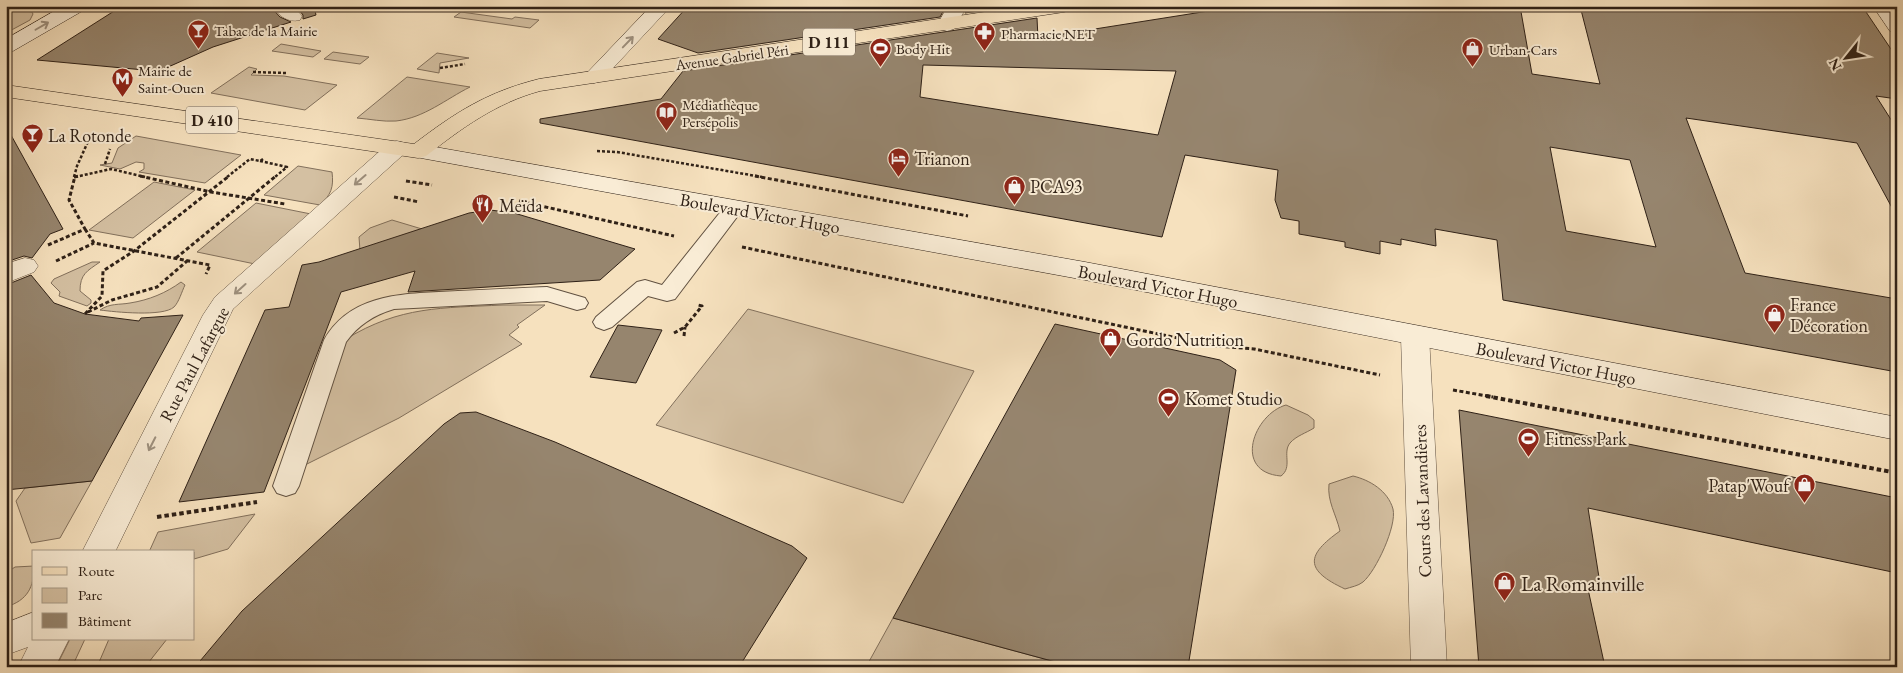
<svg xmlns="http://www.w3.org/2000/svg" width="1903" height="673" font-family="'EB Garamond',serif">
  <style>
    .green { fill: #d4c0a2; stroke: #82705c }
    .building { fill: #96856e; stroke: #2f2117; fill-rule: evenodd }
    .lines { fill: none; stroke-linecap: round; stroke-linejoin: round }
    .lane-casing { stroke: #615141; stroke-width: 2 }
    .street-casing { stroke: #615141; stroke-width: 1 }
    .secondary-casing { stroke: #2f2117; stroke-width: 1 }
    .primary-casing { stroke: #2f2117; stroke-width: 1 }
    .path-far2 { stroke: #2f2117; stroke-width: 2.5; stroke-dasharray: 3 2; stroke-linecap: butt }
    .path-far1 { stroke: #2f2117; stroke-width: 3; stroke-dasharray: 4 2.5; stroke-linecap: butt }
    .path { stroke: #2f2117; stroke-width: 4; stroke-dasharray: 4.5 3; stroke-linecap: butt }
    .lane { fill: #f9ecd5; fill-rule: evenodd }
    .street { fill: #f9ecd5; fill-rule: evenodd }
    .secondary { fill: #f9ecd5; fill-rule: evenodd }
    .primary { fill: #f6e1be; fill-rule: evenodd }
    .oneway { stroke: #9e9180 }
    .labels { text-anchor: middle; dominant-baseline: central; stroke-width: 4; stroke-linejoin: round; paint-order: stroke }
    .far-poi-label { font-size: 15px; fill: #2f2117; stroke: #f9ecd5; text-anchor: start }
    .far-street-label { font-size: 15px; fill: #2f2117; stroke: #f9ecd5 }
    .shield { fill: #f9ecd5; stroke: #6c5e50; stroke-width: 1 }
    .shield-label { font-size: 16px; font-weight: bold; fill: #2f2117 }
    .poi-label { font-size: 18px; fill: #2f2117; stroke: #f9ecd5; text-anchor: start }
    .street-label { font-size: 18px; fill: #2f2117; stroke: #f9ecd5 }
    .near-poi-label { font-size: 21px; fill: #2f2117; stroke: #f9ecd5; text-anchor: start }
  </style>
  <rect width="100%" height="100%" fill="#f6e1be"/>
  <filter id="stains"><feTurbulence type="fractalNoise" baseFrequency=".004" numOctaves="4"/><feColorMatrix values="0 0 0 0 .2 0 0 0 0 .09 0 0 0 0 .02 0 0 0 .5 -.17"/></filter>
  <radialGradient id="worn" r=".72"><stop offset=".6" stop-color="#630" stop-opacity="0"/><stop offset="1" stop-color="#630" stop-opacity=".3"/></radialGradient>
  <path class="green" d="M6,8L32,12L33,14L30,20L6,33Z
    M461,12L512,19L515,17L539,20L530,28L454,17Z
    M281,44L321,51L313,57L272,51Z
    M333,52L369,57L360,64L324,59Z
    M437,53L469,58L440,63L439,73L417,69Z
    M249,67L257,69L251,75L284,76L337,85L305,110L211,93Z
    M407,77L470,87C446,99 424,118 396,121C383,122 370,119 357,118Z
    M136,136L241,155L205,183L139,172L144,169V163L136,162L120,169L100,165L112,163L118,148Z
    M298,166L332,172C334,187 331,195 320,205L264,195Z
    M154,182L195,190L133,238L89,230Z
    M256,203L311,214L255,264L197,252Z
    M392,220L422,229L360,251L359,237L370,228Z
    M92,262H100C87,271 80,274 80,291L91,300V303L87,306L59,296L60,292L51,283L54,279Z
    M181,282L185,285C182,291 179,302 174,307C163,317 115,312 100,310C110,303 119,305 130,303C149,300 166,293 181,282Z
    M503,305H545L517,325L519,327L509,335L522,344L399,418L301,467L346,339C400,306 442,308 503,305Z
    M748,309L974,371L903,503L656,425Z
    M1286,405L1308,415L1314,420V428C1306,433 1296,436 1290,443C1282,453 1293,467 1281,476C1232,472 1254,414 1286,405Z
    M1353,476C1370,480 1388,491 1393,509C1397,526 1376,571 1363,582C1358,586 1351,587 1345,589C1304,570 1306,555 1340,531C1336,514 1327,501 1329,484Z
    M92,481L60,538L31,543L16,501L25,488Z
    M255,514L228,549L194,559V552H149L158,532Z
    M34,566C34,587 28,600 6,607V573L15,567Z
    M893,618L1074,667H866Z
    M70,639H85L72,667H56Z
    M109,639H167L145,667H97Z"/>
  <path class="building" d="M122,6H270L280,17L291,22L213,47L166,68L155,71L37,60Z
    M296,6H314L316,15L303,19V15Z
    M688,6H946L940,17L698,53L658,39Z
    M969,6H1011L965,13Z
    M1240,6H1520L1532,74L1600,84L1580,6H1862L1897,58V99L1876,96L1897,129V217L1857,143L1686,118L1745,273L1897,299V372L1503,300L1497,240L1435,229L1436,246L1401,239V245L1380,241V254L1345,247V242L1299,234V221L1281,218L1275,200L1278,170L1185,155L1162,237L540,123V119L661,99L683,71L1037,18L1038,38ZM923,65L1040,68L1176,71L1158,135L920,97ZM1550,147L1630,160L1656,247L1566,231Z
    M6,126L63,229L50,234L32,258L24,256L6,262Z
    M490,210L514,213L635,249L600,280L408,292L415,271L341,292L264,492L179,502L265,310L289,307L302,265L319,262L469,213Z
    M31,275L54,303L85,314L139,321L141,318L183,315L92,481L6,490V285Z
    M1055,324L1220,360L1236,370L1188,667H1074L893,618Z
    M618,325L662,330L636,383L590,377Z
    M1459,410L1897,498V573L1588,508L1601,590L1588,589L1605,667H1479Z
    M476,412L555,442L792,546L807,558L739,667H195L242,611L444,424L460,413Z"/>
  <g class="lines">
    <defs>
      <path id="lane" d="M733,203L740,205L743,209L675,299L667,301L648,296L612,327L604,330L596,327L593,322L596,317L637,282L645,280L662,285L726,205Z
        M547,287L585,298L588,303L585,308L577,310L547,301L394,309C374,315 358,325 346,342L299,486L295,493L286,496L277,493L273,486L324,340C352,291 408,294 458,291C488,290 517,288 547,287Z"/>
      <path id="street" d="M272,6H293L302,16L300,20C288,23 279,16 272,6Z
        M651,6H671L601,81L594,83L587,81L584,77L587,73Z
        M948,6H967L954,29L947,31L940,29L937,25Z
        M1873,6H1892L1897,13V33L1890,31Z
        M397,141L405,143L408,148L405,153L233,309L115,552H82L203,315L215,297L389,143Z
        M25,258L34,260L38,266L34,272L6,283V264Z
        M1415,326L1425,329L1429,336L1447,667H1411L1401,336L1405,329Z
        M34,612V639H69L55,667H18L28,647L6,655V623Z"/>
      <path id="secondary" d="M63,6H86L84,10L13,51L6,53V39Z
        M418,144L1085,262L1897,417V440L1085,280L410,156L407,151L410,146Z"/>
      <path id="primary" d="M1025,6H1073L1071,10L1064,12L540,91C496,103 462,128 426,156L418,158L6,97V85L414,144C456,112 487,92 539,79Z"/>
    </defs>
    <use href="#lane" class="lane-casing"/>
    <use href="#street" class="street-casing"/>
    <use href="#secondary" class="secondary-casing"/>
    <use href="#primary" class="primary-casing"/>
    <path class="path-far2" d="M440,68L465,64
      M253,72L287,73
      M597,151L617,152L762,177
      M260,161L287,167L275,177
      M105,164L110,149
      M74,177L77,166L91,135
      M75,177L111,169L145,177
      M227,177L250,159L260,161L263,159"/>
    <path class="path-far1" d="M140,176L211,192L285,204
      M755,176L968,216
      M74,177L80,176
      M406,181L432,185
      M394,197L419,202
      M519,201L674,236
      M85,229L94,243L210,265L206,274
      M48,245L85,229L69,200L75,176
      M742,247L1216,346L1254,349L1380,375
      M176,258L276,176
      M56,261L94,243
      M88,312L112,300L157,287L187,261
      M85,314L102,296L103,271L134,251L229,176
      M674,333L685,327L702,306L698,305
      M684,336L685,327
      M1453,390L1493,397"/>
    <path class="path" d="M1486,396L1897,473
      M157,517L257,502"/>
    <use href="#lane" class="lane"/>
    <use href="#street" class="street"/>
    <use href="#secondary" class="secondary"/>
    <use href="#primary" class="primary"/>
  </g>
  <defs><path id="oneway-shaft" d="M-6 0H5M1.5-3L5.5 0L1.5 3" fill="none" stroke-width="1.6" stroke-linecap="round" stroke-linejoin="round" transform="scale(1.25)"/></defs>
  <g class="oneway">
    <use href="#oneway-shaft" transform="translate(42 26) rotate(-30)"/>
    <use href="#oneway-shaft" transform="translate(628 42) rotate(-46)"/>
    <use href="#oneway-shaft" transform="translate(360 180) rotate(139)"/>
    <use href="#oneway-shaft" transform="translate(240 289) rotate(138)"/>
    <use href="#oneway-shaft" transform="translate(152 444) rotate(117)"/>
  </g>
  <defs>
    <symbol id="bar-pin" viewBox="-11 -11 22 30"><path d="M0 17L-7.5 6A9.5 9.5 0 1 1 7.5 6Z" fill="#8f2418" stroke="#f9ecd5"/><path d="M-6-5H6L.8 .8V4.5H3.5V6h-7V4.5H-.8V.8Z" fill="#fff"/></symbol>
    <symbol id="pharmacy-pin" viewBox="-11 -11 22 30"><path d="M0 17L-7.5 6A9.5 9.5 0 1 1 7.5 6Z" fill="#8f2418" stroke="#f9ecd5"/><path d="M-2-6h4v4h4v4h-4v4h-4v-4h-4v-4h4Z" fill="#fff"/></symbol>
    <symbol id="stadium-pin" viewBox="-11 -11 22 30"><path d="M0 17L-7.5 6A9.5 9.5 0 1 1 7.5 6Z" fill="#8f2418" stroke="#f9ecd5"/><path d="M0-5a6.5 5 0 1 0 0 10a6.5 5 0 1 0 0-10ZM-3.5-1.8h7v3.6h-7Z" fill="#fff"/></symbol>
    <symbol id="shop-pin" viewBox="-11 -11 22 30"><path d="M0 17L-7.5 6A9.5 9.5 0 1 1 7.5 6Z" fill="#8f2418" stroke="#f9ecd5"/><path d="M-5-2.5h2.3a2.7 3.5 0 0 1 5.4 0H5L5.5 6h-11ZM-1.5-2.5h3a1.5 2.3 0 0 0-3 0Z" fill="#fff"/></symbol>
    <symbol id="metro-pin" viewBox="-11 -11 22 30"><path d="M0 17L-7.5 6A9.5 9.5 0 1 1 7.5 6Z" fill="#8f2418" stroke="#f9ecd5"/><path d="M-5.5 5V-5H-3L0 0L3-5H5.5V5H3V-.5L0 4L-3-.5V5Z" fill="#fff"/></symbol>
    <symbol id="library-pin" viewBox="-11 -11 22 30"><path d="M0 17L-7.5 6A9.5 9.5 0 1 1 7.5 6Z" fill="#8f2418" stroke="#f9ecd5"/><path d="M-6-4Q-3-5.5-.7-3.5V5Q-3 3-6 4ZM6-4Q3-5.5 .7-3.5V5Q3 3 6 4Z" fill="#fff"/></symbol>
    <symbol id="hotel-pin" viewBox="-11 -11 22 30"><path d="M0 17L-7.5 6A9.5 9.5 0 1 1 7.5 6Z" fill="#8f2418" stroke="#f9ecd5"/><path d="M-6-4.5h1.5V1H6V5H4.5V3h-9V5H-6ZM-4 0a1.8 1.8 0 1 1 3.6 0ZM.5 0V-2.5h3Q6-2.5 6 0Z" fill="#fff"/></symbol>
    <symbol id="restaurant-pin" viewBox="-11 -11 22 30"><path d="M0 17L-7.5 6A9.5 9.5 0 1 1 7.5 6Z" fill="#8f2418" stroke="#f9ecd5"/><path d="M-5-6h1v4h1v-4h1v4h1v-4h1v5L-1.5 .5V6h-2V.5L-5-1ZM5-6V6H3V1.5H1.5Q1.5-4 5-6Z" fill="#fff"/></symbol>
  </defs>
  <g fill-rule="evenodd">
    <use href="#bar-pin" x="186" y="18" width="25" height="34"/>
    <use href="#pharmacy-pin" x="972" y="20" width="25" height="34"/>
    <use href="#stadium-pin" x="868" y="36" width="25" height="34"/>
    <use href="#shop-pin" x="1460" y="36" width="25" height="34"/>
    <use href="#metro-pin" x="110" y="66" width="25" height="34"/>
    <use href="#library-pin" x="654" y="100" width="25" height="34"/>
    <use href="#bar-pin" x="20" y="122" width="25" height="34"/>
    <use href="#hotel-pin" x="886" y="146" width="25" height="34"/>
    <use href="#shop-pin" x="1002" y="174" width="25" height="34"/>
    <use href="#restaurant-pin" x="470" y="192" width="25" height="34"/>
    <use href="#shop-pin" x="1762" y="302" width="25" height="34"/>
    <use href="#shop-pin" x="1098" y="326" width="25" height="34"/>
    <use href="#stadium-pin" x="1156" y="386" width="25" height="34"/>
    <use href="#stadium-pin" x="1516" y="426" width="25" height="34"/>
    <use href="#shop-pin" x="1792" y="472" width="25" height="34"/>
    <use href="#shop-pin" x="1492" y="570" width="25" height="34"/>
  </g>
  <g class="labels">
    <g class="far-poi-label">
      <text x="214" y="30">Tabac de la Mairie</text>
      <text x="1001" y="33">Pharmacie NET</text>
      <text x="896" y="48">Body Hit</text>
      <text x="1489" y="49">Urban-Cars</text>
      <text x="138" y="70">Mairie de<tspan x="138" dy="17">Saint-Ouen</tspan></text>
      <text x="682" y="104">Médiathèque<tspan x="682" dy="17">Persépolis</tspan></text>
    </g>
    <g class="far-street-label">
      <text transform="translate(732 57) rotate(-8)">Avenue Gabriel Péri</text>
    </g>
    <g class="shield">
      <rect x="803" y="28.5" width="52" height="27" rx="4"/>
      <rect x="186" y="106.5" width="52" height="27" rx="4"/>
    </g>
    <g class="shield-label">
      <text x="829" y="42">D 111</text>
      <text x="212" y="120">D 410</text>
    </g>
    <g class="poi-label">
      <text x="48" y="135">La Rotonde</text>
      <text x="914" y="158">Trianon</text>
      <text x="1030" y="186">PCA93</text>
      <text x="499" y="205">Meïda</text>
      <text x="1790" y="304">France<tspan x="1790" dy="21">Décoration</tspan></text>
      <text x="1126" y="339">Gordo Nutrition</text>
      <text x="1185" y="398">Komet Studio</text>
      <text x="1545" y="438">Fitness Park</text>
      <text x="1789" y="485" text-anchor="end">Patap'Wouf</text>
    </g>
    <g class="street-label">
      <text transform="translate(760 213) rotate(10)">Boulevard Victor Hugo</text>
      <text transform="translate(1158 286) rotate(11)">Boulevard Victor Hugo</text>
      <text transform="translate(1556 363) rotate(11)">Boulevard Victor Hugo</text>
      <text transform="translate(194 364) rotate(-62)">Rue Paul Lafargue</text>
      <text transform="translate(1422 501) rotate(-92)">Cours des Lavandières</text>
    </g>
    <g class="near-poi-label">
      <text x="1521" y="583">La Romainville</text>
    </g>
  </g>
  <rect width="1903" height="673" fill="none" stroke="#f6e1be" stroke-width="25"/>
  <rect x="8" y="8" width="1888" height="658" fill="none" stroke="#2f2117" stroke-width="2.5"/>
  <rect x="12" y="12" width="1878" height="648" fill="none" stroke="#2f2117"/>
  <rect x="32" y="550" width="162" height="90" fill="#f9ecd5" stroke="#a89b89"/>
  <rect x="42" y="567" width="25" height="8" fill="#f6e1be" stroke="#a89b89"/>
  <text x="78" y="576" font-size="15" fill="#2f2117">Route</text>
  <rect x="42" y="588" width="25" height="15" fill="#d4c0a2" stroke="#a89b89"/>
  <text x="78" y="600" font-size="15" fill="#2f2117">Parc</text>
  <rect x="42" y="613" width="25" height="15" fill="#96856e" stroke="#a89b89"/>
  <text x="78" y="626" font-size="15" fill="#2f2117">Bâtiment</text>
  <g transform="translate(1846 58) rotate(240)" stroke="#f9ecd5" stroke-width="4" paint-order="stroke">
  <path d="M0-4L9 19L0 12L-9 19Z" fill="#2f2117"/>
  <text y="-8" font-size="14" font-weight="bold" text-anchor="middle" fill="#2f2117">N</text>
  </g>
  <rect width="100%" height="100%" filter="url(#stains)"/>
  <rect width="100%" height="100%" fill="url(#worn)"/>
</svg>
